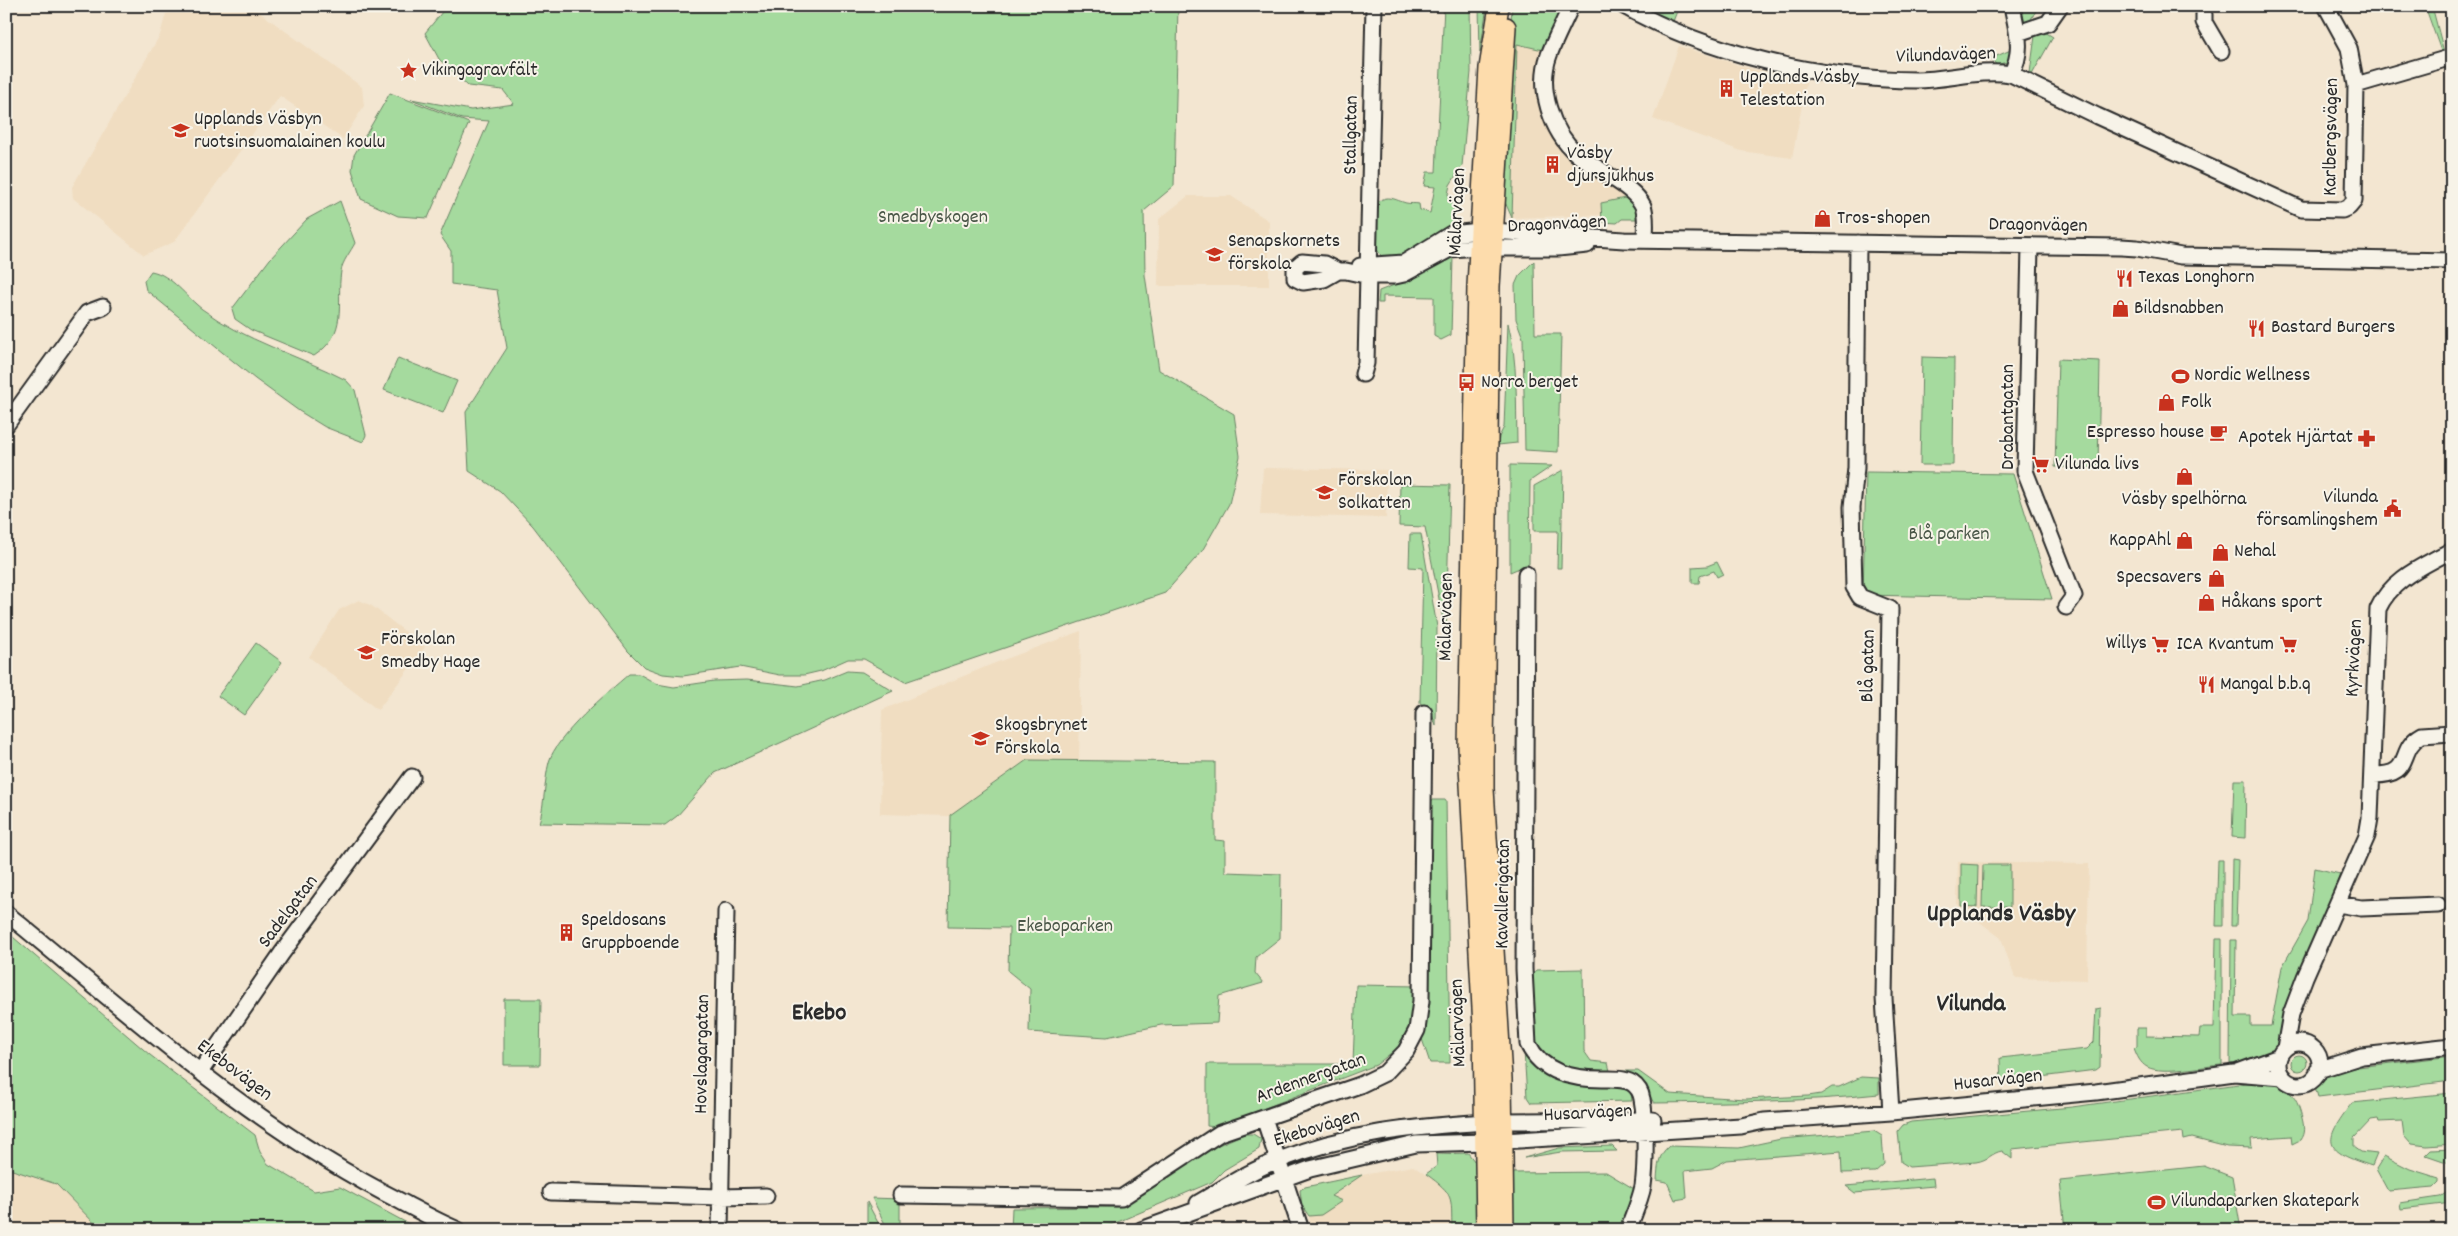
<svg xmlns="http://www.w3.org/2000/svg" width="2458" height="1236" font-family="Dekko,sans-serif">
  <style>
    .built { fill: #f0ddc1 }
    .green { fill: #a5da9e; stroke: #688264 }
    .lines { fill: none; stroke-linecap: round; stroke-linejoin: round }
    .minor-casing { stroke: #2b2b2b; stroke-width: 19 }
    .major-casing { stroke: #2b2b2b; stroke-width: 22 }
    .minor { stroke: #f7f3e8; stroke-width: 15 }
    .major { stroke: #fddcac; stroke-width: 19 }
    .labels { text-anchor: middle; dominant-baseline: central; stroke-width: 4; stroke-linejoin: round; paint-order: stroke }
    .street-label { font-size: 20px; fill: #2b2b2b; stroke: #f7f3e8 }
    .poi-label { font-size: 20px; fill: #2b2b2b; stroke: #f7f3e8; text-anchor: start }
    .park-label { font-size: 20px; fill: #4a5748; stroke: #f7f3e8 }
    .district-label { font-size: 25px; font-weight: bold; fill: #2b2b2b; stroke: #f7f3e8 }
  </style>
  <rect width="100%" height="100%" fill="#f3e6d1"/>
  <filter id="ink" filterUnits="userSpaceOnUse"><feTurbulence type="fractalNoise" baseFrequency=".02" numOctaves="2"/><feDisplacementMap in="SourceGraphic" scale="10" xChannelSelector="R" yChannelSelector="G"/><feConvolveMatrix kernelMatrix="1 2 1 2 8 2 1 2 1" color-interpolation-filters="sRGB"/></filter>
  <g filter="url(#ink)">
    <path class="built" d="M168,6H251L362,87L364,106L343,139L280,96L174,242L144,255L73,198L72,187L160,35Z
      M1517,43L1543,50L1541,63L1549,125L1630,197L1601,203V215L1512,218Z
      M1679,46L1751,69L1807,78L1792,158L1741,151L1653,119Z
      M1188,196H1231L1269,221V286H1158L1159,219Z
      M1263,468L1387,470L1386,518L1260,515Z
      M359,600L372,606L425,647L378,710L309,657L339,610Z
      M1081,631L1079,766L982,817L880,814L882,710L990,665Z
      M1958,862L2089,864L2087,980L2015,978L2001,938L1957,905Z
      M1413,1166L1446,1188L1451,1196L1452,1230H1310L1309,1216H1315L1341,1202L1331,1197L1362,1175Z
      M6,1168L56,1184L101,1230H6Z"/>
    <path class="green" d="M447,6H1178L1174,186L1144,211L1145,275L1159,370L1234,414L1240,456L1229,504L1202,551L1165,593L905,682L864,659H848L821,671L804,675H780L740,667L683,676L663,674L644,667L628,651L533,526L500,491L469,471L466,412L507,348L497,290L451,284V251L440,235L489,121L462,119L411,99L471,110L514,104L503,90L468,86L439,59L425,33Z
      M1444,6H1470L1471,72L1462,166L1450,185L1448,194L1454,209V222C1433,235 1409,259 1382,257L1376,248L1378,202C1388,194 1395,200 1406,203C1410,204 1415,203 1419,204L1420,210L1430,213L1435,187L1424,186L1427,172H1436Z
      M1479,6H1487L1480,53Z
      M1512,6H1564L1543,50L1517,44L1512,218L1505,202L1499,196Z
      M1632,6H1679L1672,24Z
      M2019,6H2039L2028,24L2022,22Z
      M2425,6H2432L2444,52L2442,54Z
      M2045,32L2053,37L2029,80L2035,36Z
      M2013,49L2007,62L1996,65L1992,58Z
      M390,93L469,123L428,218L398,216L361,199L352,170L354,155Z
      M1630,197L1636,202L1639,219H1622L1617,223L1602,222L1601,203Z
      M340,201L355,243C351,251 342,262 341,271C336,305 349,333 314,356L251,330L235,319L232,309L270,259L307,219Z
      M1453,257L1451,335L1441,340L1434,336V297L1383,296V303H1378L1379,291L1402,282L1445,258Z
      M1534,261L1535,334H1561L1558,452L1525,450L1523,338L1516,319L1515,285L1519,276Z
      M151,271C172,275 186,297 202,309C243,340 300,356 346,380L355,390L366,435L363,442L325,427L299,411L255,379L146,290L144,281Z
      M1508,323C1518,362 1516,403 1517,443L1498,445L1499,437L1504,427Z
      M1922,357L1954,358L1953,465H1920Z
      M398,358L457,381L443,413L384,390Z
      M2058,359L2100,361L2098,468L2055,467Z
      M1510,465L1552,466L1530,481L1529,564L1510,572Z
      M1563,470L1561,568H1557L1558,531H1534V486Z
      M1866,472L2013,474L2052,599L1863,595Z
      M1400,484L1450,485L1446,635L1425,527L1399,526Z
      M1410,534H1421L1437,627L1436,726L1430,708L1420,703L1423,568L1409,567Z
      M1717,562L1723,574L1717,577L1714,571L1700,576L1699,583H1692V567L1707,566Z
      M256,643L282,662L244,715L218,696Z
      M847,671L862,672L893,691L715,773L677,816L665,825L539,823C545,803 544,782 549,762C556,736 608,692 629,674H639L657,684L674,687L714,681L747,680L798,686L825,680Z
      M1027,760L1215,762V840L1225,841V872L1281,874L1280,938L1256,957L1255,973L1263,983L1219,996L1217,1023L1161,1025L1107,1037L1029,1032L1030,989L1008,971L1009,928L948,927L950,815Z
      M2234,780H2246L2245,838L2232,837Z
      M1431,800H1446L1450,1063H1430L1421,1036L1428,1012Z
      M2232,859L2238,860L2236,926H2231Z
      M2218,860H2223V926H2216Z
      M1961,864L1978,865L1977,907L1961,906Z
      M1983,865H2010V907H1982Z
      M2315,868L2340,874L2329,909L2293,987L2279,1047C2265,1060 2249,1062 2230,1064L2231,940H2236L2235,1017H2251V1026H2271L2282,967L2308,921Z
      M6,931L150,1055L255,1135L260,1152L268,1164L314,1191L340,1187L407,1223L424,1230H101L56,1184L6,1168Z
      M2216,939H2222V1065C2204,1066 2163,1075 2147,1067C2140,1063 2137,1056 2134,1048L2137,1047V1028H2146V1036L2199,1037L2200,1028H2214Z
      M1583,969L1584,1051L1591,1061L1608,1063L1610,1071H1638L1670,1094L1745,1099L1808,1096L1821,1094L1832,1087H1839L1861,1077L1879,1078V1094C1804,1102 1729,1102 1654,1103L1643,1085L1582,1073L1552,1064L1542,1053L1535,1040L1531,976L1536,970Z
      M1356,985L1419,986L1414,1019L1401,1045L1376,1065L1216,1127L1207,1126V1064H1353Z
      M504,999H541L540,1065H504Z
      M2101,1008L2100,1067L2096,1070L2001,1082L2000,1058L2087,1049L2094,1042L2096,1009Z
      M1524,1051C1554,1090 1581,1083 1626,1087L1631,1093L1632,1101L1531,1103L1527,1097Z
      M2291 1063a8 8 0 1 1 16 0a8 8 0 1 1-16 0Z
      M2452,1056V1081L2318,1097L2315,1087L2318,1081L2328,1073L2358,1067Z
      M2246,1083C2277,1082 2295,1085 2302,1118C2304,1126 2305,1133 2300,1140L2292,1144L2291,1136L2251,1139L2252,1148L2227,1147L2192,1138L2184,1140L2183,1132L2012,1149V1159L2002,1151C1991,1153 1989,1160 1976,1162L1909,1167L1901,1162L1898,1131L1903,1125L1911,1122L2072,1107Z
      M2452,1093V1144L2427,1146L2411,1144L2404,1136L2402,1121L2379,1122L2378,1119L2371,1120L2354,1138V1147L2361,1152L2377,1154L2372,1166C2324,1151 2321,1143 2352,1103Z
      M1874,1131L1882,1136L1884,1164L1875,1172L1842,1173L1841,1151L1727,1160L1712,1168L1685,1171L1687,1198L1675,1200L1667,1182L1657,1180C1658,1166 1658,1155 1669,1146L1739,1148L1781,1139Z
      M1244,1134H1253L1261,1139L1259,1149L1224,1170L1212,1182L1113,1224L1093,1230H1011L1012,1208L1119,1207L1140,1196L1209,1149Z
      M1612,1146L1617,1151L1561,1152L1524,1158L1559,1148Z
      M2452,1149V1164L2426,1155L2431,1150Z
      M1468,1153L1475,1162L1478,1230H1452C1451,1196 1455,1195 1426,1174L1437,1166L1436,1154Z
      M2384,1156L2410,1169L2439,1178V1182L2434,1187L2388,1191L2376,1169Z
      M2204,1166L2232,1177L2241,1230H2065L2060,1181Z
      M1606,1172L1636,1190L1620,1230H1511L1512,1173Z
      M1362,1175L1331,1196L1342,1201L1321,1215L1309,1216L1302,1206L1300,1190L1305,1187Z
      M1933,1178L1934,1186L1855,1193L1846,1186Z
      M2452,1189V1203L2401,1209L2400,1203L2440,1197Z
      M872,1198L900,1199V1230H888Z
      M867,1202L882,1230H867Z"/>
    <g class="lines">
      <defs>
        <path id="minor" d="M1571,6C1564,22 1555,39 1549,55C1537,88 1551,131 1577,154C1584,160 1594,166 1602,171C1615,180 1636,191 1643,206C1647,216 1645,229 1645,240
          M1624,6C1710,55 1819,79 1917,80C1948,80 1980,69 2011,74L2097,116L2301,209L2342,210L2349,207L2354,201L2356,85L2349,48L2326,6
          M2204,14V22L2221,51
          M2018,33L2048,23L2060,6
          M2011,74C2024,51 2017,31 2012,6
          M2356,85L2452,57
          M1493,231L1624,240L2121,247L2137,248L2181,256L2452,261
          M1858,243L1856,468L1852,507L1854,587L1860,597L1890,609L1884,998L1891,1112
          M2030,246L2025,471L2074,596L2066,607
          M1492,248H1558L1587,245
          M1360,266L1404,263L1451,234L1480,231
          M1338,271L1324,264L1302,262L1295,268V278L1303,282L1324,279L1338,271H1346L1369,276H1395L1404,274L1450,249L1479,247
          M1363,374L1366,363L1374,6
          M6,425L87,313L103,307
          M1526,574L1524,969L1528,1044C1542,1073 1572,1079 1602,1079C1612,1079 1623,1078 1632,1083C1638,1087 1641,1092 1642,1099C1646,1120 1646,1165 1643,1186C1640,1201 1633,1216 1628,1230
          M2372,775C2416,776 2395,750 2422,735L2452,733
          M2338,904L2361,908L2438,905
          M6,913C132,1016 254,1128 400,1201C419,1211 438,1222 458,1230
          M2278 1064a21 21 0 1 1 42 0a21 21 0 1 1-42 0Z
          M2285,1048L2291,1014L2305,977L2367,836L2370,818L2378,609C2392,578 2424,566 2452,550
          M2318,1070L2362,1056L2452,1046
          M200,1072L282,953L412,777
          M2238,1072L2279,1057
          M1264,1118L1299,1224V1230
          M1503,1121L1653,1120
          M1503,1141L1741,1126L1764,1121L1891,1112L2096,1092L2234,1073L2283,1077
          M551,1192L720,1197L766,1196
          M901,1195L1121,1198L1220,1133L1360,1085L1385,1073L1406,1051L1417,1030L1421,1001L1424,713
          M1198,1203C1224,1188 1251,1170 1279,1160C1348,1133 1412,1127 1485,1122
          M720,1230L726,911
          M1141,1230L1310,1169L1416,1144L1485,1142"/>
        <path id="major" d="M1486,1230L1483,1027L1468,747L1477,286L1489,68L1499,6
          M1504,1230L1502,1079L1484,789V747L1490,286L1506,27"/>
      </defs>
      <use href="#minor" class="minor-casing"/>
      <use href="#major" class="major-casing"/>
      <use href="#minor" class="minor"/>
      <use href="#major" class="major"/>
    </g>
  </g>
  <defs>
    <symbol id="sight-bare" viewBox="-9 -9 18 18"><path d="M0-6L1.8-2.2L6-1.7L2.9 1.2L3.7 5.4L0 3.3L-3.7 5.4L-2.9 1.2L-6-1.7L-1.8-2.2Z" fill="#c8321e" stroke="#f7f3e8" stroke-width="2.5" paint-order="stroke"/></symbol>
    <symbol id="building-bare" viewBox="-9 -9 18 18"><path d="M-4-6H4V6H1V3H-1V6H-4ZM-2.5-4.3h1.7v1.8h-1.7ZM.8-4.3h1.7v1.8H.8ZM-2.5-1h1.7V.8h-1.7ZM.8-1h1.7V.8H.8Z" fill="#c8321e" stroke="#f7f3e8" stroke-width="2.5" paint-order="stroke"/></symbol>
    <symbol id="school-bare" viewBox="-9 -9 18 18"><path d="M0-5L7-2L0 1L-7-2ZM-4 1L0 2.5L4 1V4Q0 6-4 4Z" fill="#c8321e" stroke="#f7f3e8" stroke-width="2.5" paint-order="stroke"/></symbol>
    <symbol id="shop-bare" viewBox="-9 -9 18 18"><path d="M-5-2.5h2.3a2.7 3.5 0 0 1 5.4 0H5L5.5 6h-11ZM-1.5-2.5h3a1.5 2.3 0 0 0-3 0Z" fill="#c8321e" stroke="#f7f3e8" stroke-width="2.5" paint-order="stroke"/></symbol>
    <symbol id="restaurant-bare" viewBox="-9 -9 18 18"><path d="M-5-6h1v4h1v-4h1v4h1v-4h1v5L-1.5 .5V6h-2V.5L-5-1ZM5-6V6H3V1.5H1.5Q1.5-4 5-6Z" fill="#c8321e" stroke="#f7f3e8" stroke-width="2.5" paint-order="stroke"/></symbol>
    <symbol id="stadium-bare" viewBox="-9 -9 18 18"><path d="M0-5a6.5 5 0 1 0 0 10a6.5 5 0 1 0 0-10ZM-3.5-1.8h7v3.6h-7Z" fill="#c8321e" stroke="#f7f3e8" stroke-width="2.5" paint-order="stroke"/></symbol>
    <symbol id="bus-bare" viewBox="-9 -9 18 18"><path d="M-5-6H5V4H4V6H2V4H-2V6H-4V4H-5ZM-3.5-4V0h7V-4ZM-3.5 1.2v1.5H-2V1.2ZM2 1.2v1.5H3.5V1.2Z" fill="#c8321e" stroke="#f7f3e8" stroke-width="2.5" paint-order="stroke"/></symbol>
    <symbol id="cafe-bare" viewBox="-9 -9 18 18"><path d="M-5.5-4.5H6V0H3Q3 3.5 0 3.5H-2.5Q-5.5 3.5-5.5 0ZM3-3.2v2h1.7v-2ZM-6 4.5H4V6H-6Z" fill="#c8321e" stroke="#f7f3e8" stroke-width="2.5" paint-order="stroke"/></symbol>
    <symbol id="pharmacy-bare" viewBox="-9 -9 18 18"><path d="M-2-6h4v4h4v4h-4v4h-4v-4h-4v-4h4Z" fill="#c8321e" stroke="#f7f3e8" stroke-width="2.5" paint-order="stroke"/></symbol>
    <symbol id="supermarket-bare" viewBox="-9 -9 18 18"><path d="M-6-5.5h2.5l.6 2H6L4.5 2H-2.5L-4.4-4H-6ZM-1.5 3.2a1.3 1.3 0 1 0 .1 0ZM3 3.2a1.3 1.3 0 1 0 .1 0Z" fill="#c8321e" stroke="#f7f3e8" stroke-width="2.5" paint-order="stroke"/></symbol>
    <symbol id="civic-bare" viewBox="-9 -9 18 18"><path d="M-.6-6.5H3V-4.5H.6V-3L4-1V1h2V6H-6V1h2V-1L-.6-3ZM-1.2 2.5V6h2.4V2.5Z" fill="#c8321e" stroke="#f7f3e8" stroke-width="2.5" paint-order="stroke"/></symbol>
  </defs>
  <g fill-rule="evenodd">
    <use href="#sight-bare" x="396" y="58" width="25" height="25"/>
    <use href="#building-bare" x="1714" y="76" width="25" height="25"/>
    <use href="#school-bare" x="168" y="118" width="25" height="25"/>
    <use href="#building-bare" x="1540" y="152" width="25" height="25"/>
    <use href="#shop-bare" x="1810" y="206" width="25" height="25"/>
    <use href="#school-bare" x="1202" y="242" width="25" height="25"/>
    <use href="#restaurant-bare" x="2112" y="266" width="25" height="25"/>
    <use href="#shop-bare" x="2108" y="296" width="25" height="25"/>
    <use href="#restaurant-bare" x="2244" y="316" width="25" height="25"/>
    <use href="#stadium-bare" x="2168" y="364" width="25" height="25"/>
    <use href="#bus-bare" x="1454" y="370" width="25" height="25"/>
    <use href="#shop-bare" x="2154" y="390" width="25" height="25"/>
    <use href="#cafe-bare" x="2206" y="420" width="25" height="25"/>
    <use href="#pharmacy-bare" x="2354" y="426" width="25" height="25"/>
    <use href="#supermarket-bare" x="2028" y="452" width="25" height="25"/>
    <use href="#shop-bare" x="2172" y="464" width="25" height="25"/>
    <use href="#school-bare" x="1312" y="480" width="25" height="25"/>
    <use href="#civic-bare" x="2380" y="496" width="25" height="25"/>
    <use href="#shop-bare" x="2172" y="528" width="25" height="25"/>
    <use href="#shop-bare" x="2208" y="540" width="25" height="25"/>
    <use href="#shop-bare" x="2204" y="566" width="25" height="25"/>
    <use href="#shop-bare" x="2194" y="590" width="25" height="25"/>
    <use href="#supermarket-bare" x="2148" y="632" width="25" height="25"/>
    <use href="#supermarket-bare" x="2276" y="632" width="25" height="25"/>
    <use href="#school-bare" x="354" y="640" width="25" height="25"/>
    <use href="#restaurant-bare" x="2194" y="672" width="25" height="25"/>
    <use href="#school-bare" x="968" y="726" width="25" height="25"/>
    <use href="#building-bare" x="554" y="920" width="25" height="25"/>
    <use href="#stadium-bare" x="2144" y="1190" width="25" height="25"/>
  </g>
  <g class="labels">
    <g class="street-label">
      <text transform="translate(1946 56) rotate(-2)">Vilundavägen</text>
      <text transform="translate(1352 135) rotate(-89)">Stallgatan</text>
      <text transform="translate(2332 137) rotate(-89)">Karlbergsvägen</text>
      <text transform="translate(1458 212) rotate(-87)">Mälarvägen</text>
      <text transform="translate(1557 225) rotate(-3)">Dragonvägen</text>
      <text transform="translate(2038 226) rotate(1)">Dragonvägen</text>
      <text transform="translate(2009 417) rotate(-90)">Drabantgatan</text>
      <text transform="translate(1447 617) rotate(-89)">Mälarvägen</text>
      <text transform="translate(2355 658) rotate(-87)">Kyrkvägen</text>
      <text transform="translate(1869 666) rotate(-89)">Blå gatan</text>
      <text transform="translate(1504 894) rotate(-89)">Kavallerigatan</text>
      <text transform="translate(289 912) rotate(-53)">Sadelgatan</text>
      <text transform="translate(1459 1023) rotate(-92)">Mälarvägen</text>
      <text transform="translate(703 1054) rotate(-89)">Hovslagargatan</text>
      <text transform="translate(234 1071) rotate(37)">Ekebovägen</text>
      <text transform="translate(1311 1079) rotate(-20)">Ardennergatan</text>
      <text transform="translate(1998 1081) rotate(-6)">Husarvägen</text>
      <text transform="translate(1588 1114) rotate(-3)">Husarvägen</text>
      <text transform="translate(1317 1129) rotate(-17)">Ekebovägen</text>
    </g>
    <g class="poi-label">
      <text x="422" y="71">Vikingagravfält</text>
      <text x="1740" y="78">Upplands Väsby<tspan x="1740" dy="23">Telestation</tspan></text>
      <text x="194" y="120">Upplands Väsbyn<tspan x="194" dy="23">ruotsinsuomalainen koulu</tspan></text>
      <text x="1567" y="154">Väsby<tspan x="1567" dy="23">djursjukhus</tspan></text>
      <text x="1837" y="219">Tros-shopen</text>
      <text x="1228" y="242">Senapskornets<tspan x="1228" dy="23">förskola</tspan></text>
      <text x="2138" y="278">Texas Longhorn</text>
      <text x="2134" y="309">Bildsnabben</text>
      <text x="2271" y="328">Bastard Burgers</text>
      <text x="2194" y="376">Nordic Wellness</text>
      <text x="1481" y="383">Norra berget</text>
      <text x="2181" y="403">Folk</text>
      <text x="2204" y="433" text-anchor="end">Espresso house</text>
      <text x="2353" y="438" text-anchor="end">Apotek Hjärtat</text>
      <text x="2055" y="465">Vilunda livs</text>
      <text x="1338" y="481">Förskolan<tspan x="1338" dy="23">Solkatten</tspan></text>
      <text x="2378" y="498" text-anchor="end">Vilunda<tspan x="2378" dy="23">församlingshem</tspan></text>
      <text x="2184" y="500" text-anchor="middle">Väsby spelhörna</text>
      <text x="2171" y="541" text-anchor="end">KappAhl</text>
      <text x="2234" y="552">Nehal</text>
      <text x="2202" y="578" text-anchor="end">Specsavers</text>
      <text x="2221" y="603">Håkans sport</text>
      <text x="381" y="640">Förskolan<tspan x="381" dy="23">Smedby Hage</tspan></text>
      <text x="2147" y="644" text-anchor="end">Willys</text>
      <text x="2274" y="645" text-anchor="end">ICA Kvantum</text>
      <text x="2220" y="685">Mangal b.b.q</text>
      <text x="995" y="726">Skogsbrynet<tspan x="995" dy="23">Förskola</tspan></text>
      <text x="581" y="921">Speldosans<tspan x="581" dy="23">Gruppboende</tspan></text>
      <text x="2171" y="1202">Vilundaparken Skatepark</text>
    </g>
    <g class="park-label">
      <text x="933" y="218">Smedbyskogen</text>
      <text x="1949" y="535">Blå parken</text>
      <text x="1065" y="927">Ekeboparken</text>
    </g>
    <g class="district-label">
      <text x="2001" y="915">Upplands Väsby</text>
      <text x="1971" y="1005">Vilunda</text>
      <text x="819" y="1014">Ekebo</text>
    </g>
  </g>
  <rect width="2458" height="1236" fill="none" stroke="#f7f3e8" stroke-width="25"/>
  <rect x="12" y="12" width="2433" height="1211" fill="none" stroke="#2b2b2b" stroke-width="2" filter="url(#ink)"/>
</svg>
